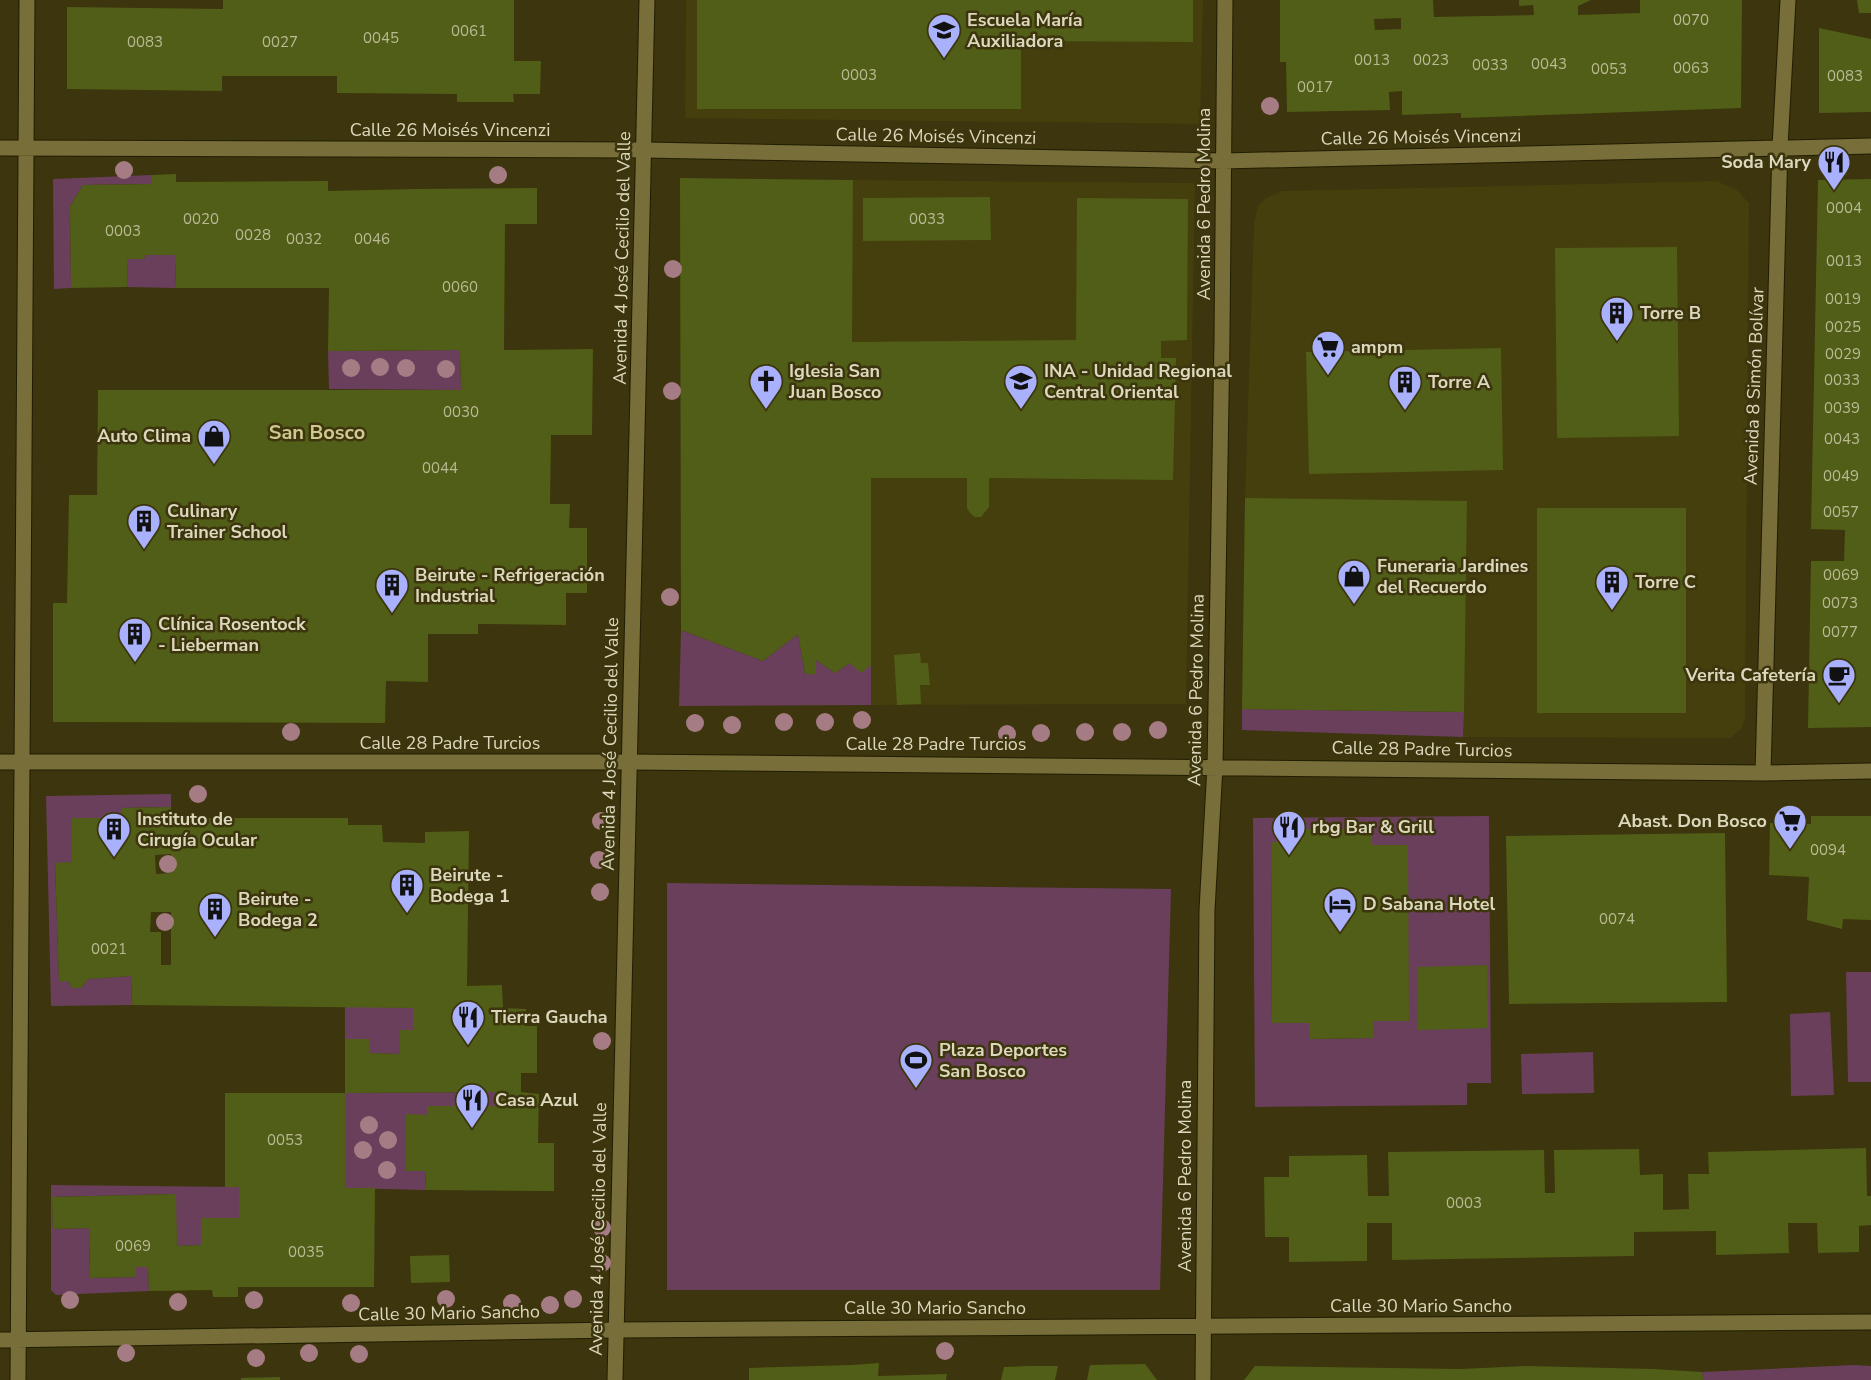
<svg xmlns="http://www.w3.org/2000/svg" width="1871" height="1380" font-family="'Nunito Sans',sans-serif">
  <style>
    .built { fill: #453e0d }
    .green { fill: #6a3f5c; fill-rule: evenodd }
    .building { fill: #515e17; fill-rule: evenodd }
    .lines { fill: none; stroke-linecap: round; stroke-linejoin: round }
    .minor-casing { stroke: #211d02; stroke-width: 17 }
    .tertiary-casing { stroke: #211d02; stroke-width: 17 }
    .minor { stroke: #776e3a; stroke-width: 15 }
    .tertiary { stroke: #776e3a; stroke-width: 15 }
    .tree { fill: #a67c84 }
    .labels { text-anchor: middle; dominant-baseline: central; stroke-width: 5; stroke-linejoin: round; paint-order: stroke }
    .number-label { font-size: 15px; fill: #b9ba94 }
    .poi-label { font-size: 18px; font-weight: bold; fill: #dcd8bd; stroke: #3c350d; text-anchor: start }
    .street-label { font-size: 18px; fill: #dcd8bd; stroke: #3c350d }
    .neighbourhood-label { font-size: 20px; font-weight: bold; fill: #d1c891; stroke: #3c350d }
  </style>
  <rect width="100%" height="100%" fill="#3c350d"/>
  <path class="built" d="M686,0H1203L1200,124L685,118Z
    M853,180L1195,183L1186,704L871,705V478H850Z
    M1717,181L1738,191L1749,203L1745,719L1741,729L1731,738L1463,737L1467,502L1245,498L1254,223L1258,206L1266,198L1282,191Z"/>
  <path class="green" d="M152,175V184L83,185L70,206L71,288L54,289L53,179Z
    M145,255H175L176,288L127,287L128,259H144Z
    M460,350L461,390L329,389L328,351Z
    M681,630L763,661L798,634L805,674H816V660L835,673L850,663L871,665V705L679,706Z
    M1242,709L1464,712L1463,737L1242,730Z
    M171,794V807L122,808V818H72V862L55,864L59,981H68L72,988H81L88,979L131,976L132,1005L51,1006L46,796Z
    M1489,816L1491,1083H1467V1105L1255,1107L1253,818ZM1301,829H1372V845L1408,1021H1373V1038L1310,1039L1309,1023H1272L1271,842H1300Z
    M667,883L1171,889L1160,1290H667Z
    M1846,972H1871V1082H1848Z
    M345,1006L413,1008V1030H400V1054L369,1053L345,1039Z
    M1830,1012L1834,1095L1791,1096L1790,1014Z
    M1593,1052L1594,1093L1522,1094L1521,1054Z
    M495,1092V1106H428L427,1115H406V1171H426L425,1190L345,1188V1093Z
    M51,1185L239,1187V1218L201,1219V1245L177,1246L175,1194L52,1197L53,1229L89,1228L90,1278L136,1277V1267H148L149,1291L56,1295L51,1290Z
    M1854,1365L1871,1366V1380H1703L1702,1372Z"/>
  <path class="building" d="M223,0H514V61H541L540,94H513L514,102H457V94L337,93V76H222V91L67,89V7L223,9Z
    M697,0H1193V42L1021,41V109H697Z
    M1280,0H1433L1434,17L1534,15L1533,5L1519,6V0H1591L1578,6V15L1640,13V0H1742L1741,108L1461,118V113L1402,115V91L1389,92L1390,110L1287,112L1286,62H1280ZM1401,18V29L1375,30L1374,19Z
    M1857,0H1871V13H1859Z
    M1819,28L1871,39V112L1819,113Z
    M176,174V182L328,181V191L415,189L537,188V224H505L504,350L593,349L592,435H551L550,504H570L569,528H587V593H566V625L478,624V634H428V682L386,681L385,723L53,722V603H67L69,495H97L98,390H461L460,350L328,351L329,288H176L175,255H145L144,259H128L127,287L71,288L70,206L83,185L152,184V175Z
    M680,178L853,180L852,342L1076,340L1077,198L1188,199L1187,340L1161,341V358H1176L1173,480L989,478V507L981,517H975L970,513L967,508V478H871V665L861,673L850,663L835,673L816,660V674H805L798,634L763,661L681,630Z
    M1871,179V727L1808,728L1811,561H1844L1845,530L1811,529L1818,180Z
    M990,197L991,240L863,241V198Z
    M1677,247L1679,436L1557,438L1555,248Z
    M1501,348L1503,470L1309,474L1306,352Z
    M1245,498L1467,501L1464,712L1242,709Z
    M1537,508H1686V713H1537Z
    M920,653L921,663H928L930,685H920L921,704L897,705L894,655Z
    M171,807V818H348V825H382L383,842L425,843V832L469,831L467,986L502,985L503,1008L526,1009V1026H537V1073H521V1092L539,1094L538,1143H554V1191L425,1190L426,1171H406V1114L427,1115V1106H495V1092L345,1093V1188H375L374,1287H238V1297H213L212,1290L149,1291L148,1267H136V1277L90,1278L89,1228L53,1229L52,1197L176,1194L177,1246L201,1245V1218H239V1187H225V1093H345V1039H369V1053L400,1054V1030H413V1008L132,1005L131,976L88,979L81,988H72L68,981L59,982L55,863L72,862V818H122V808ZM171,854V873L156,874L155,855ZM151,912H171V965H161V932H150Z
    M1811,816H1871V920L1843,919L1842,929L1807,920L1809,877L1769,875L1770,823L1811,824Z
    M1300,829H1372V845H1408L1409,1021H1373V1038L1309,1039V1023H1272L1271,842H1300Z
    M1725,833L1727,1002L1509,1004L1506,836Z
    M1487,965L1488,1028L1418,1030V967Z
    M1866,1148L1867,1196H1871V1225L1859,1226V1252L1818,1253L1817,1223H1788L1789,1253L1716,1255V1231L1634,1232V1256L1392,1260V1223H1367V1261L1289,1262V1237H1265L1264,1177H1289V1156L1367,1155L1368,1196H1389L1388,1152L1544,1150L1545,1193H1555L1554,1150L1639,1149L1640,1175L1663,1174V1210L1689,1209L1688,1174H1709L1708,1152Z
    M449,1255L450,1282L411,1283L410,1256Z
    M879,1363L878,1376L947,1374L946,1380H749V1368L852,1365Z
    M1145,1364L1157,1380H1087L1090,1365Z
    M1027,1366H1058L1055,1380H1001L1004,1367Z
    M1255,1366L1460,1369L1527,1366L1653,1369L1702,1372L1703,1380H1244Z
    M280,1377V1380H241V1378Z"/>
  <g class="lines">
    <defs>
      <path id="minor" d="M0,148L644,150L1223,161L1871,146
        M0,762H629L1763,773L1871,771
        M1763,773L1780,147L1788,0
        M0,1340L616,1330L1871,1322
        M18,1380L27,0
        M1203,1380L1207,910L1215,766L1222,339L1225,0"/>
      <path id="tertiary" d="M615,1380L647,0"/>
    </defs>
    <use href="#minor" class="minor-casing"/>
    <use href="#tertiary" class="tertiary-casing"/>
    <use href="#minor" class="minor"/>
    <use href="#tertiary" class="tertiary"/>
  </g>
  <g class="tree">
    <circle cx="1270" cy="106" r="9"/>
    <circle cx="124" cy="170" r="9"/>
    <circle cx="498" cy="175" r="9"/>
    <circle cx="673" cy="269" r="9"/>
    <circle cx="380" cy="367" r="9"/>
    <circle cx="351" cy="368" r="9"/>
    <circle cx="406" cy="368" r="9"/>
    <circle cx="446" cy="369" r="9"/>
    <circle cx="672" cy="391" r="9"/>
    <circle cx="670" cy="597" r="9"/>
    <circle cx="862" cy="720" r="9"/>
    <circle cx="784" cy="722" r="9"/>
    <circle cx="825" cy="722" r="9"/>
    <circle cx="695" cy="723" r="9"/>
    <circle cx="732" cy="725" r="9"/>
    <circle cx="1158" cy="730" r="9"/>
    <circle cx="291" cy="732" r="9"/>
    <circle cx="1085" cy="732" r="9"/>
    <circle cx="1122" cy="732" r="9"/>
    <circle cx="1041" cy="733" r="9"/>
    <circle cx="1007" cy="734" r="9"/>
    <circle cx="198" cy="794" r="9"/>
    <circle cx="601" cy="821" r="9"/>
    <circle cx="599" cy="860" r="9"/>
    <circle cx="168" cy="864" r="9"/>
    <circle cx="600" cy="892" r="9"/>
    <circle cx="165" cy="922" r="9"/>
    <circle cx="602" cy="1041" r="9"/>
    <circle cx="369" cy="1125" r="9"/>
    <circle cx="388" cy="1140" r="9"/>
    <circle cx="363" cy="1150" r="9"/>
    <circle cx="387" cy="1170" r="9"/>
    <circle cx="602" cy="1228" r="9"/>
    <circle cx="602" cy="1263" r="9"/>
    <circle cx="446" cy="1299" r="9"/>
    <circle cx="573" cy="1299" r="9"/>
    <circle cx="70" cy="1300" r="9"/>
    <circle cx="254" cy="1300" r="9"/>
    <circle cx="178" cy="1302" r="9"/>
    <circle cx="351" cy="1303" r="9"/>
    <circle cx="512" cy="1303" r="9"/>
    <circle cx="550" cy="1305" r="9"/>
    <circle cx="945" cy="1351" r="9"/>
    <circle cx="126" cy="1353" r="9"/>
    <circle cx="309" cy="1353" r="9"/>
    <circle cx="359" cy="1354" r="9"/>
    <circle cx="256" cy="1358" r="9"/>
  </g>
  <defs>
    <symbol id="school-pin" viewBox="-11 -11 22 30"><path d="M0 17L-7.5 6A9.5 9.5 0 1 1 7.5 6Z" fill="#a9b0fc" stroke="#3c350d"/><path d="M0-5L7-2L0 1L-7-2ZM-4 1L0 2.5L4 1V4Q0 6-4 4Z" fill="#111"/></symbol>
    <symbol id="restaurant-pin" viewBox="-11 -11 22 30"><path d="M0 17L-7.5 6A9.5 9.5 0 1 1 7.5 6Z" fill="#a9b0fc" stroke="#3c350d"/><path d="M-5-6h1v4h1v-4h1v4h1v-4h1v5L-1.5 .5V6h-2V.5L-5-1ZM5-6V6H3V1.5H1.5Q1.5-4 5-6Z" fill="#111"/></symbol>
    <symbol id="building-pin" viewBox="-11 -11 22 30"><path d="M0 17L-7.5 6A9.5 9.5 0 1 1 7.5 6Z" fill="#a9b0fc" stroke="#3c350d"/><path d="M-4-6H4V6H1V3H-1V6H-4ZM-2.5-4.3h1.7v1.8h-1.7ZM.8-4.3h1.7v1.8H.8ZM-2.5-1h1.7V.8h-1.7ZM.8-1h1.7V.8H.8Z" fill="#111"/></symbol>
    <symbol id="supermarket-pin" viewBox="-11 -11 22 30"><path d="M0 17L-7.5 6A9.5 9.5 0 1 1 7.5 6Z" fill="#a9b0fc" stroke="#3c350d"/><path d="M-6-5.5h2.5l.6 2H6L4.5 2H-2.5L-4.4-4H-6ZM-1.5 3.2a1.3 1.3 0 1 0 .1 0ZM3 3.2a1.3 1.3 0 1 0 .1 0Z" fill="#111"/></symbol>
    <symbol id="church-pin" viewBox="-11 -11 22 30"><path d="M0 17L-7.5 6A9.5 9.5 0 1 1 7.5 6Z" fill="#a9b0fc" stroke="#3c350d"/><path d="M-1.2-6h2.4v3.5h3.3v2.4h-3.3V6h-2.4V-.1h-3.3v-2.4h3.3Z" fill="#111"/></symbol>
    <symbol id="university-pin" viewBox="-11 -11 22 30"><path d="M0 17L-7.5 6A9.5 9.5 0 1 1 7.5 6Z" fill="#a9b0fc" stroke="#3c350d"/><path d="M0-5L7-2L0 1L-7-2ZM-4 1L0 2.5L4 1V4Q0 6-4 4Z" fill="#111"/></symbol>
    <symbol id="shop-pin" viewBox="-11 -11 22 30"><path d="M0 17L-7.5 6A9.5 9.5 0 1 1 7.5 6Z" fill="#a9b0fc" stroke="#3c350d"/><path d="M-5-2.5h2.3a2.7 3.5 0 0 1 5.4 0H5L5.5 6h-11ZM-1.5-2.5h3a1.5 2.3 0 0 0-3 0Z" fill="#111"/></symbol>
    <symbol id="cafe-pin" viewBox="-11 -11 22 30"><path d="M0 17L-7.5 6A9.5 9.5 0 1 1 7.5 6Z" fill="#a9b0fc" stroke="#3c350d"/><path d="M-5.5-4.5H6V0H3Q3 3.5 0 3.5H-2.5Q-5.5 3.5-5.5 0ZM3-3.2v2h1.7v-2ZM-6 4.5H4V6H-6Z" fill="#111"/></symbol>
    <symbol id="hotel-pin" viewBox="-11 -11 22 30"><path d="M0 17L-7.5 6A9.5 9.5 0 1 1 7.5 6Z" fill="#a9b0fc" stroke="#3c350d"/><path d="M-6-4.5h1.5V1H6V5H4.5V3h-9V5H-6ZM-4 0a1.8 1.8 0 1 1 3.6 0ZM.5 0V-2.5h3Q6-2.5 6 0Z" fill="#111"/></symbol>
    <symbol id="stadium-pin" viewBox="-11 -11 22 30"><path d="M0 17L-7.5 6A9.5 9.5 0 1 1 7.5 6Z" fill="#a9b0fc" stroke="#3c350d"/><path d="M0-5a6.5 5 0 1 0 0 10a6.5 5 0 1 0 0-10ZM-3.5-1.8h7v3.6h-7Z" fill="#111"/></symbol>
  </defs>
  <g fill-rule="evenodd">
    <use href="#school-pin" x="925" y="11" width="38" height="52"/>
    <use href="#restaurant-pin" x="1815" y="143" width="38" height="52"/>
    <use href="#building-pin" x="1598" y="294" width="38" height="52"/>
    <use href="#supermarket-pin" x="1309" y="328" width="38" height="52"/>
    <use href="#church-pin" x="747" y="362" width="38" height="52"/>
    <use href="#university-pin" x="1002" y="362" width="38" height="52"/>
    <use href="#building-pin" x="1386" y="363" width="38" height="52"/>
    <use href="#shop-pin" x="195" y="417" width="38" height="52"/>
    <use href="#building-pin" x="125" y="502" width="38" height="52"/>
    <use href="#shop-pin" x="1335" y="557" width="38" height="52"/>
    <use href="#building-pin" x="1593" y="563" width="38" height="52"/>
    <use href="#building-pin" x="373" y="566" width="38" height="52"/>
    <use href="#building-pin" x="116" y="615" width="38" height="52"/>
    <use href="#cafe-pin" x="1820" y="656" width="38" height="52"/>
    <use href="#supermarket-pin" x="1771" y="802" width="38" height="52"/>
    <use href="#restaurant-pin" x="1270" y="808" width="38" height="52"/>
    <use href="#building-pin" x="95" y="810" width="38" height="52"/>
    <use href="#building-pin" x="388" y="866" width="38" height="52"/>
    <use href="#hotel-pin" x="1321" y="885" width="38" height="52"/>
    <use href="#building-pin" x="196" y="890" width="38" height="52"/>
    <use href="#restaurant-pin" x="449" y="998" width="38" height="52"/>
    <use href="#stadium-pin" x="897" y="1041" width="38" height="52"/>
    <use href="#restaurant-pin" x="453" y="1081" width="38" height="52"/>
  </g>
  <g class="labels">
    <g class="number-label">
      <text x="1691" y="20">0070</text>
      <text x="469" y="31">0061</text>
      <text x="381" y="38">0045</text>
      <text x="145" y="42">0083</text>
      <text x="280" y="42">0027</text>
      <text x="1372" y="60">0013</text>
      <text x="1431" y="60">0023</text>
      <text x="1549" y="64">0043</text>
      <text x="1490" y="65">0033</text>
      <text x="1691" y="68">0063</text>
      <text x="1609" y="69">0053</text>
      <text x="859" y="75">0003</text>
      <text x="1845" y="76">0083</text>
      <text x="1315" y="87">0017</text>
      <text x="1844" y="208">0004</text>
      <text x="201" y="219">0020</text>
      <text x="927" y="219">0033</text>
      <text x="123" y="231">0003</text>
      <text x="253" y="235">0028</text>
      <text x="304" y="239">0032</text>
      <text x="372" y="239">0046</text>
      <text x="1844" y="261">0013</text>
      <text x="460" y="287">0060</text>
      <text x="1843" y="299">0019</text>
      <text x="1843" y="327">0025</text>
      <text x="1843" y="354">0029</text>
      <text x="1842" y="380">0033</text>
      <text x="1842" y="408">0039</text>
      <text x="461" y="412">0030</text>
      <text x="1842" y="439">0043</text>
      <text x="440" y="468">0044</text>
      <text x="1841" y="476">0049</text>
      <text x="1841" y="512">0057</text>
      <text x="1841" y="575">0069</text>
      <text x="1840" y="603">0073</text>
      <text x="1840" y="632">0077</text>
      <text x="1828" y="850">0094</text>
      <text x="1617" y="919">0074</text>
      <text x="109" y="949">0021</text>
      <text x="285" y="1140">0053</text>
      <text x="1464" y="1203">0003</text>
      <text x="133" y="1246">0069</text>
      <text x="306" y="1252">0035</text>
    </g>
    <g class="poi-label">
      <text x="967" y="20">Escuela María<tspan x="967" dy="21">Auxiliadora</tspan></text>
      <text x="1811" y="162" text-anchor="end">Soda Mary</text>
      <text x="1640" y="313">Torre B</text>
      <text x="1351" y="347">ampm</text>
      <text x="789" y="371">Iglesia San<tspan x="789" dy="21">Juan Bosco</tspan></text>
      <text x="1044" y="371">INA - Unidad Regional<tspan x="1044" dy="21">Central Oriental</tspan></text>
      <text x="1428" y="382">Torre A</text>
      <text x="191" y="436" text-anchor="end">Auto Clima</text>
      <text x="167" y="511">Culinary<tspan x="167" dy="21">Trainer School</tspan></text>
      <text x="1377" y="566">Funeraria Jardines<tspan x="1377" dy="21">del Recuerdo</tspan></text>
      <text x="415" y="575">Beirute - Refrigeración<tspan x="415" dy="21">Industrial</tspan></text>
      <text x="1635" y="582">Torre C</text>
      <text x="158" y="624">Clínica Rosentock<tspan x="158" dy="21">- Lieberman</tspan></text>
      <text x="1816" y="675" text-anchor="end">Verita Cafetería</text>
      <text x="137" y="819">Instituto de<tspan x="137" dy="21">Cirugía Ocular</tspan></text>
      <text x="1767" y="821" text-anchor="end">Abast. Don Bosco</text>
      <text x="1312" y="827">rbg Bar &amp; Grill</text>
      <text x="430" y="875">Beirute -<tspan x="430" dy="21">Bodega 1</tspan></text>
      <text x="238" y="899">Beirute -<tspan x="238" dy="21">Bodega 2</tspan></text>
      <text x="1363" y="904">D Sabana Hotel</text>
      <text x="491" y="1017">Tierra Gaucha</text>
      <text x="939" y="1050">Plaza Deportes<tspan x="939" dy="21">San Bosco</tspan></text>
      <text x="495" y="1100">Casa Azul</text>
    </g>
    <g class="street-label">
      <text x="450" y="130">Calle 26 Moisés Vincenzi</text>
      <text transform="translate(936 136) rotate(1)">Calle 26 Moisés Vincenzi</text>
      <text transform="translate(1421 137) rotate(-1)">Calle 26 Moisés Vincenzi</text>
      <text transform="translate(1204 204) rotate(-90)">Avenida 6 Pedro Molina</text>
      <text transform="translate(622 258) rotate(-89)">Avenida 4 José Cecilio del Valle</text>
      <text transform="translate(1754 386) rotate(-88)">Avenida 8 Simón Bolívar</text>
      <text transform="translate(1196 690) rotate(-89)">Avenida 6 Pedro Molina</text>
      <text x="450" y="743">Calle 28 Padre Turcios</text>
      <text transform="translate(610 744) rotate(-89)">Avenida 4 José Cecilio del Valle</text>
      <text x="936" y="744">Calle 28 Padre Turcios</text>
      <text transform="translate(1422 749) rotate(1)">Calle 28 Padre Turcios</text>
      <text transform="translate(1185 1176) rotate(-90)">Avenida 6 Pedro Molina</text>
      <text transform="translate(598 1229) rotate(-89)">Avenida 4 José Cecilio del Valle</text>
      <text x="1421" y="1306">Calle 30 Mario Sancho</text>
      <text x="935" y="1308">Calle 30 Mario Sancho</text>
      <text transform="translate(449 1313) rotate(-1)">Calle 30 Mario Sancho</text>
    </g>
    <g class="neighbourhood-label">
      <text x="317" y="432">San Bosco</text>
    </g>
  </g>
</svg>
